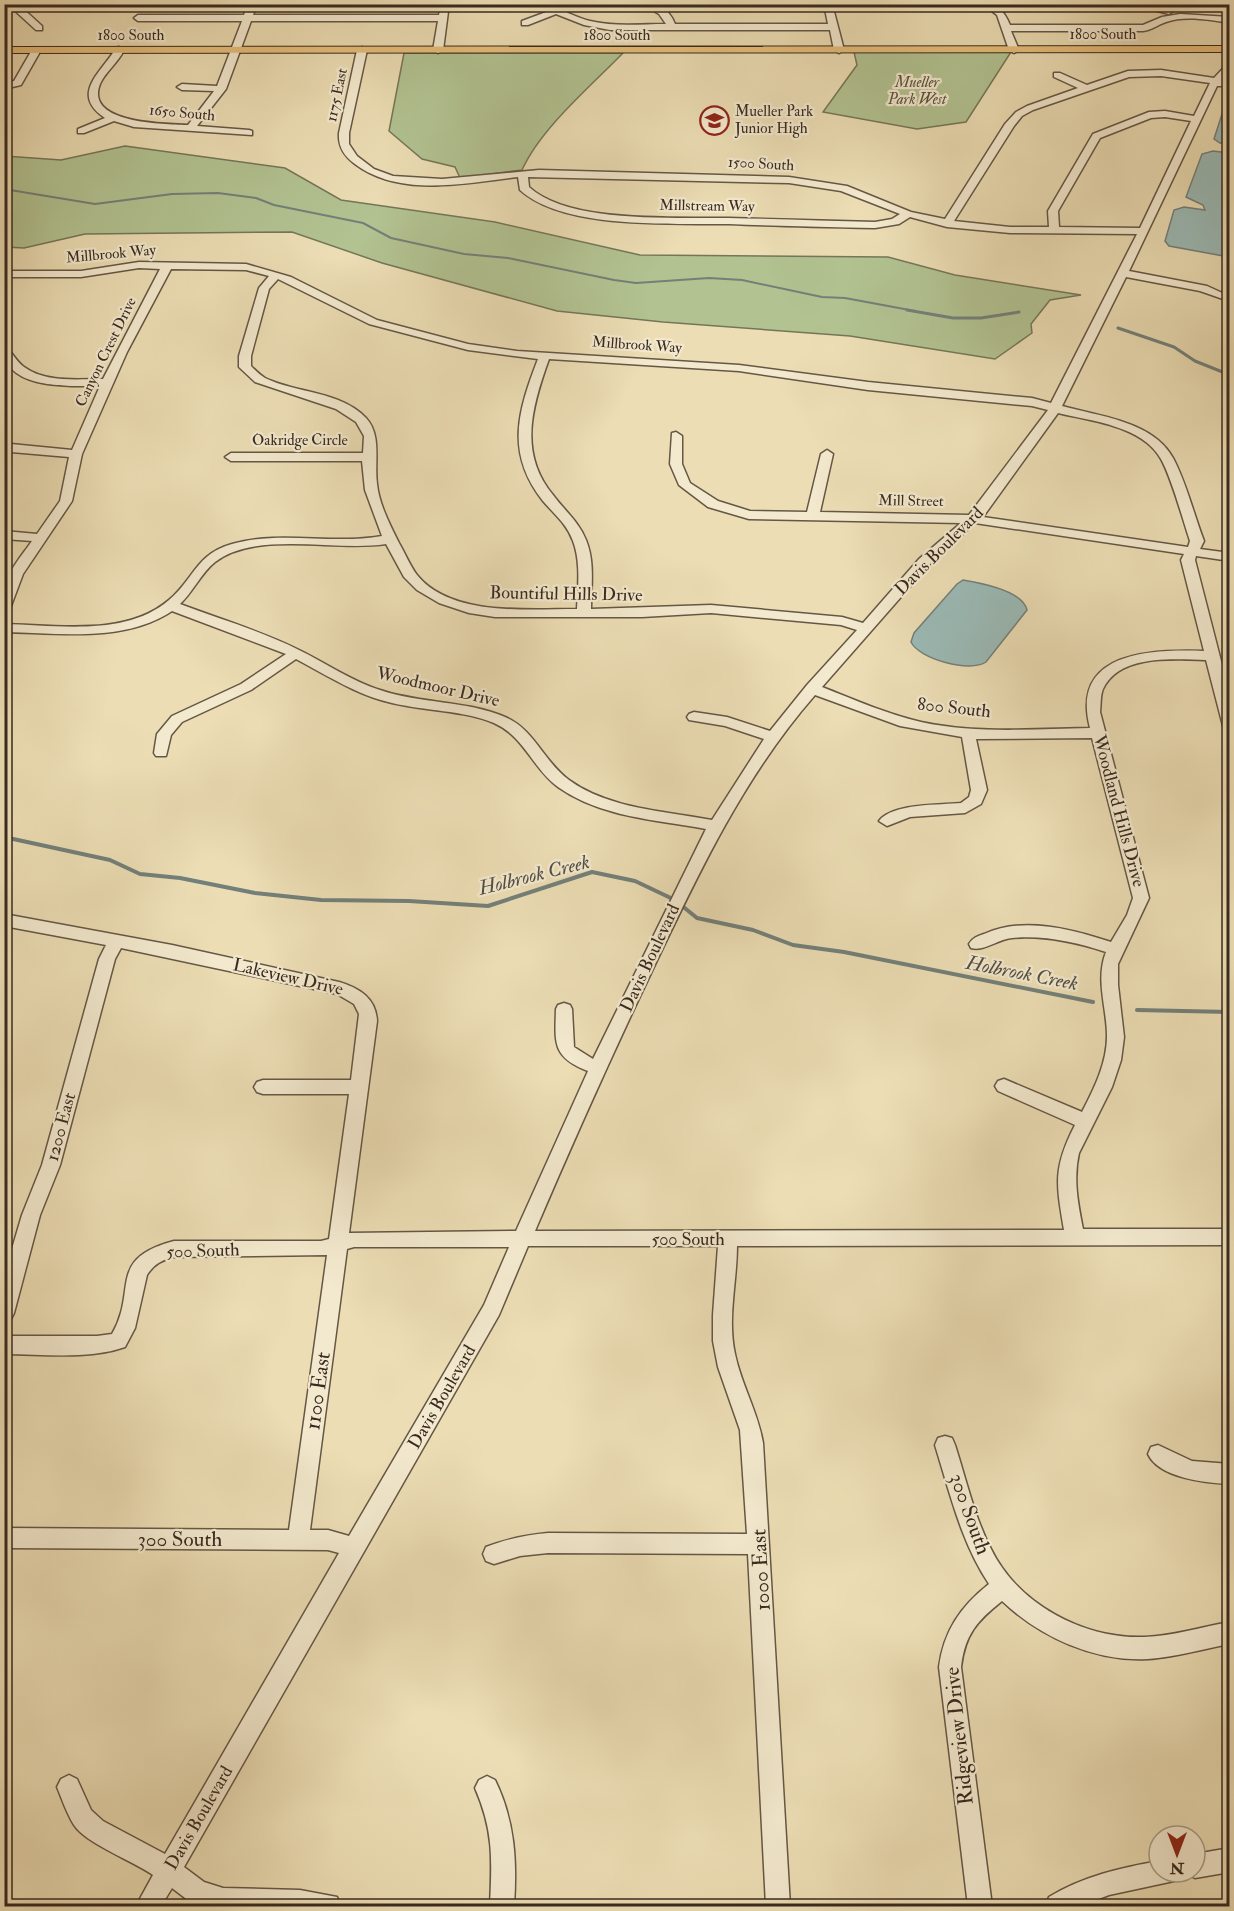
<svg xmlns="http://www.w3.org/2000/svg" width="1234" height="1911" font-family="'IM FELL Double Pica',serif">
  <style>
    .green { fill: #b2c291; stroke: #757658; stroke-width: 1.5 }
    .water { fill: #9bbab6; stroke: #73807a; stroke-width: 1.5 }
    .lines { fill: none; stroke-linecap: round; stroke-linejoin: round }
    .stream-far2 { stroke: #73807a; stroke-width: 2 }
    .stream-far1 { stroke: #73807a; stroke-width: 3 }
    .stream { stroke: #73807a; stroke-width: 4 }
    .minor-casing { stroke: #655745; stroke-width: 3 }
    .major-casing { stroke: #382a20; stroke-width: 2 }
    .minor { fill: #f3e9ce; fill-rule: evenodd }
    .major { fill: #e6be7a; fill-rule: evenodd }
    .labels { text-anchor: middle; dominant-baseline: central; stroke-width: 4.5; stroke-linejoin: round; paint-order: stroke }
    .far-street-label { font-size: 15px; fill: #382a20; stroke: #f3e9ce }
    .far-park-label { font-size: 15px; font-style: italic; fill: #56503c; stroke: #f3e9ce }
    .far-poi-label { font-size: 15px; fill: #382a20; stroke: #f3e9ce; text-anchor: start }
    .street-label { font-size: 18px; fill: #382a20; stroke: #f3e9ce }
    .water-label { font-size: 20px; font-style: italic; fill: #514e46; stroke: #f3e9ce }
    .near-street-label { font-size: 21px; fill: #382a20; stroke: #f3e9ce }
  </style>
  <rect width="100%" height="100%" fill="#ecddb4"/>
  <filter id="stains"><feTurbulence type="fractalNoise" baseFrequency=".00333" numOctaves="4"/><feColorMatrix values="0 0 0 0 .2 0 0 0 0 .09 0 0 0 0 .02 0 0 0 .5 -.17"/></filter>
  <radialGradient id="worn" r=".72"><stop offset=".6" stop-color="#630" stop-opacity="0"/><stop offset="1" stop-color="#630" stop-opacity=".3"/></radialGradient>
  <path class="green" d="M854,52H1011L966,122L917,129L823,112L857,65Z
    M404,53H623C590,87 541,128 522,170L460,178L455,167L422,159L389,131Z
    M125,146L285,168L341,200L495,222L640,255L888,257L955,275L1081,295L1050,300L1031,324L1032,333L995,359L850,336L663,322L557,311L382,263L292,232L85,234L24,248L5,247V156L61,160Z"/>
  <path class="water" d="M1229,107H1230L1229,144L1220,143L1214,139L1224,108Z
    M1213,151L1229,153V257L1169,246L1165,241L1174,210L1184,207L1205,210L1203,205L1186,197L1202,154Z
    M963,580C981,583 1023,591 1027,610L986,662C970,673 919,659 911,642L914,633L957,584Z"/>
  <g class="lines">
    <path class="stream-far2" d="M4,189L95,204L172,194L218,193L256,198L274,205L363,223L391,238L464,254L508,258L614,280L636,283L709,278L742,280L822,297L845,298L915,311"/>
    <path class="stream-far1" d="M907,310L953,318H981L1019,312
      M1118,328L1174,347L1195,361L1230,375"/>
    <path class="stream" d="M4,837L110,860L140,874L180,878L255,893L321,900L409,901L488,906L592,872L635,881L675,900
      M681,905L697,918L753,930L793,945L844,952L1093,1002
      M1137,1010L1230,1012"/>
    <defs>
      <path id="minor" d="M248,4H257L253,15H439L441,4H449L443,50L438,53L433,50L438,21H251L226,89L197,126L249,130L252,131V135L134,127L114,121L84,133H78V129L105,118C69,94 102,72 116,48L119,47L124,50C118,63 105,72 100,84C84,124 166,124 188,125L214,91L182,90L177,87L182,84L217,86L242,21H138L134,18L138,15H244Z
        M535,4C555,4 570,16 590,21C614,27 641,24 666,24L659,14L642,4C658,4 669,8 675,24H828L824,4H832L844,50L839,53L834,50L830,30H610L584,25L556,14L528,25H522V21L549,11Z
        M983,4C998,4 1004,11 1010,25H1143L1162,17L1180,14L1230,17V23C1210,20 1185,15 1166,22C1157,25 1152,30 1143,31H1011L1019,50L1014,53L1009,50L997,15Z
        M1130,4H1150L1173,11L1169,14Z
        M13,5H19L42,26V30H36L13,9Z
        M362,47L367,50L349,133V144L357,156L374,169L393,176L442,179L539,170L789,177L847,186L911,212L945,219L1005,124L1016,112L1027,106L1078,88L1054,77V73H1060L1087,85L1128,71L1161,70L1214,78L1230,61V71L1223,79L1230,80V86H1217L1129,271L1207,286L1229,296L1223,299L1200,291L1126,277L1062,406C1098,416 1153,421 1173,458C1186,482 1194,515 1204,541L1200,549L1230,553V561L1196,556L1195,560L1230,696V731L1223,726L1206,660C1174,659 1119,654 1103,689C1100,696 1101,705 1100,712L1149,898L1118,964V985L1124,1037L1121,1060L1112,1087L1079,1153C1073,1179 1078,1204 1083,1229H1230V1245L737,1246C737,1282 727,1318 735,1354C741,1384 758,1412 763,1443L790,1906H766L748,1554L548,1553L520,1556L494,1564L486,1561L483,1554L486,1547C507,1539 526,1535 548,1533L747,1534L740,1430L718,1367L713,1341V1315L718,1246H528L499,1315L184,1867L204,1882L223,1888L300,1890L337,1897L340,1906H205L189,1901L172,1888L161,1906H136L153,1875C133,1861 85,1843 74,1825C67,1814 62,1799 57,1787L61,1779L69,1775L77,1779L91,1810L103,1821L165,1854L339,1553L328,1550L4,1548V1528L289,1530L327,1255L174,1257C162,1260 154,1264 147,1275L135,1328L125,1347C88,1360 43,1354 4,1354V1336H97L112,1334C138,1290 106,1259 174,1241H321L329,1239L349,1094H263L257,1092L254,1087L257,1082L263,1080H351L359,1014L354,1004L337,994L121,948L115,959L60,1165L40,1215L14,1313L11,1319L4,1321V1276L22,1215L42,1165L99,959L106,945L4,926V914L172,945L339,982C359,988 376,998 377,1021L349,1233L516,1231L588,1071C552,1057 555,1043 556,1009L558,1005L564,1003L570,1005L572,1009L574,1047L593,1059L706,829C657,820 600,817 558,787C533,769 524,736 494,723C462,710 425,711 392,703C357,695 328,676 296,659L251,690L182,722L171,735L166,756H156L154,753L157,734L172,716L241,684L286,654L172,611C124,643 59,633 4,632V624C57,625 126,637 169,600C194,579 196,554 232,544C281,530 332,545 382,536L365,490L362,461H231L225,457L231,453H363L364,436L356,422L336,409L255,382L239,367V356L259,288L269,276L246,270L171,269L127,352L82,454L72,501L23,574L11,606L4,610C4,574 12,569 32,541L4,539V531L37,534L60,501L69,457L11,452L5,448L11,444L72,450L100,386C70,386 4,390 4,348L8,349C13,354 17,362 24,367C46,383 77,379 103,379L160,269L139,268L81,277H4V271H81L139,262L246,264L291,277L377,320L468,344L517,351L739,365L868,382L1032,398L1051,403L1137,234L1010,233L947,227L910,217L899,224L875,228C826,227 777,226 729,224C672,223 564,230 520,190L518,177C466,183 400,198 355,164C344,156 338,147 339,133L357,50ZM1161,76L1210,83L1194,116L1165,111L1149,112L1093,134L1048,211L1049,227H1010L954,221L1014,126L1022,116L1033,110L1129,77ZM1165,117L1191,121L1140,228L1059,227L1058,211L1100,138L1151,118ZM528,177L789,183L841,191L900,214L892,219L875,222C826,221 778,219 729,218C676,217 569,224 529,187ZM278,279L369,324L468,350L538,359C518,411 505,453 543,501C554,514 567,524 573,541C581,562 578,586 577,609C529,609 451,617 417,575C410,566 405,553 399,543C390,525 379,504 377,484C374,462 382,435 366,418C341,391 295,393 265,378C260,375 255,370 251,366V356L269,289ZM549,359L739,371L868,390L1032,406L1048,410L969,515L820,512L833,454L827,450L821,454L807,512L750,511L718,501L690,483L682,464V436L676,432L672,433L670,464L679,485L708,507L749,519L961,523L919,559L863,623L842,617L711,605L591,609C591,586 595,562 586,540C579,522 564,510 553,495C518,453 532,406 549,359ZM1058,413C1091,421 1143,426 1161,459C1172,479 1182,517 1190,541L1188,547L983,517ZM975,523L1184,554L1181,560L1204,651C1150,649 1070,652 1090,728C1034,729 976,734 921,722C887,714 855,700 822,687L929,565ZM386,544L404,577L417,590L439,603L469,613L495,617H642L711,613L841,625L857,630L807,685L770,731L727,717L694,712L689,714L687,717L689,720L725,726L764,739L712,820C665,811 609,809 569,780C544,762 534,729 505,717C465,700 421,704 380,690C351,681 326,663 299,650C261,631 220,619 180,604C193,592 201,573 215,562C257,530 336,552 386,544ZM815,695L900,726L962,737L971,790L969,797L961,803C941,805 892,803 879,821L887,826L910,817L965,813L981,804L987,790L976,739L1092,738L1133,898L1127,915L1111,942C1072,929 1023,916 984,934C978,936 972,938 969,944L971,948C984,952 998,939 1012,938C1044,935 1075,942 1106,952C1095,980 1107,1008 1107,1036C1107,1063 1094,1089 1082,1112L1004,1079L998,1081L995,1086L998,1091L1075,1125C1053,1168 1056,1183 1064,1230L535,1231C573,1142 611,1057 652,971C698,874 744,776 815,695ZM354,1247H509L484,1305L349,1536L328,1530H310L347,1249Z
        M33,48L41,50L21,85L4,89V83L14,81Z
        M945,1436L952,1438L955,1445C966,1479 974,1516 991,1549C1018,1604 1083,1639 1144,1637C1173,1636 1201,1627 1230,1622V1644C1202,1649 1176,1657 1148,1659C1095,1662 1040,1637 1002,1601C977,1621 965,1634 961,1667L992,1906H968L939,1667C944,1631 960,1607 989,1584C961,1542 950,1493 935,1445L938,1438Z
        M1158,1445L1192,1461L1230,1464V1484C1206,1483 1159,1478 1148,1454L1151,1447Z
        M487,1776L495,1780C515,1821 517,1861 514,1906H490C492,1859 494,1832 475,1788L479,1780Z
        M1230,1848V1872L1195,1878L1187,1874L1185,1872H1195V1854Z
        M1159,1861V1872H1177L1174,1881L1109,1895L1080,1906H1046L1049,1897C1084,1876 1120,1868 1159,1861Z"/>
      <path id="major" d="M1230,46V52L4,53V47Z"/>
    </defs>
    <use href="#minor" class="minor-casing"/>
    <use href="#major" class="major-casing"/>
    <use href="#minor" class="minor"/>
    <use href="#major" class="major"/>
  </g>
  <defs>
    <symbol id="school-ring" viewBox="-11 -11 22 22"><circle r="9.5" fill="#f3e9ce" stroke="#8f2418" stroke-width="1.5"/><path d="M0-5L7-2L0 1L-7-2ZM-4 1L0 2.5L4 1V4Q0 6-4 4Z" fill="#8f2418"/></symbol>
  </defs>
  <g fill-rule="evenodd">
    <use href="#school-ring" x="698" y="104" width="33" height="33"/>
  </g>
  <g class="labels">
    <g class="far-street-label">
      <text x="1103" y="34">1800 South</text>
      <text x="131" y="35">1800 South</text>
      <text x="617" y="35">1800 South</text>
      <text transform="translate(337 95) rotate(-78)">1175 East</text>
      <text transform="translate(182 113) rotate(5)">1650 South</text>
      <text transform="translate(761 164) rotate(3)">1500 South</text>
      <text transform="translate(707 206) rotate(1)">Millstream Way</text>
      <text transform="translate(111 254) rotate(-5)">Millbrook Way</text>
      <text transform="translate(637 345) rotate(4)">Millbrook Way</text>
      <text transform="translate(106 352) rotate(-64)">Canyon Crest Drive</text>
      <text x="300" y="440">Oakridge Circle</text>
      <text transform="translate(911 501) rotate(1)">Mill Street</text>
    </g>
    <g class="far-park-label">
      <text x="917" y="82">Mueller<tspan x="917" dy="17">Park West</tspan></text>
    </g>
    <g class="far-poi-label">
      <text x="735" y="111">Mueller Park<tspan x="735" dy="17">Junior High</tspan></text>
    </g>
    <g class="street-label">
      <text transform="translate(939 551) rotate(-45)">Davis Boulevard</text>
      <text transform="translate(566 594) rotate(1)">Bountiful Hills Drive</text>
      <text transform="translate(438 687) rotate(13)">Woodmoor Drive</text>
      <text transform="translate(954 708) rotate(6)">800 South</text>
      <text transform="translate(1119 811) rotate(75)">Woodland Hills Drive</text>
      <text transform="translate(650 958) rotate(-65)">Davis Boulevard</text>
      <text transform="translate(288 977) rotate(13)">Lakeview Drive</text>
      <text transform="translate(61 1127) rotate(-75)">1200 East</text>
      <text x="688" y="1239">500 South</text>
      <text transform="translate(203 1251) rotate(-2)">500 South</text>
      <text transform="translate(442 1397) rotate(-60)">Davis Boulevard</text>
      <text transform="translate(199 1818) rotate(-60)">Davis Boulevard</text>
    </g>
    <g class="water-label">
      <text transform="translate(534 875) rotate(-14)">Holbrook Creek</text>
      <text transform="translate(1022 973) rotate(11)">Holbrook Creek</text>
    </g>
    <g class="near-street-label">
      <text transform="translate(318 1391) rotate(-82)">1100 East</text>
      <text transform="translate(970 1514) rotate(70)">300 South</text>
      <text x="180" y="1539">300 South</text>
      <text transform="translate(761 1570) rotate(-93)">1000 East</text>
      <text transform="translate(959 1736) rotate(-96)">Ridgeview Drive</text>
    </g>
  </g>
  <rect width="1234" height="1911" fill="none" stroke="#ecddb4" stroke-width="24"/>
  <rect x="6" y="6" width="1222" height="1899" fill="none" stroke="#382a20" stroke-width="3"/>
  <rect x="12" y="12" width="1210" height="1887" fill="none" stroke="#382a20" stroke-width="1.5"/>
  <g transform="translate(1177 1854) rotate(180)"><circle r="28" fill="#f3e9ce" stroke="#a89d88" stroke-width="1.5"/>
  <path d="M0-4.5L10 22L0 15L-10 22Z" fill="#8f2418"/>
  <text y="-9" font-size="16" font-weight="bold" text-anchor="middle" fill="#382a20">N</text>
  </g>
  <rect width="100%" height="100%" filter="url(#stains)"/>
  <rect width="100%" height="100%" fill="url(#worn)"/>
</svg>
